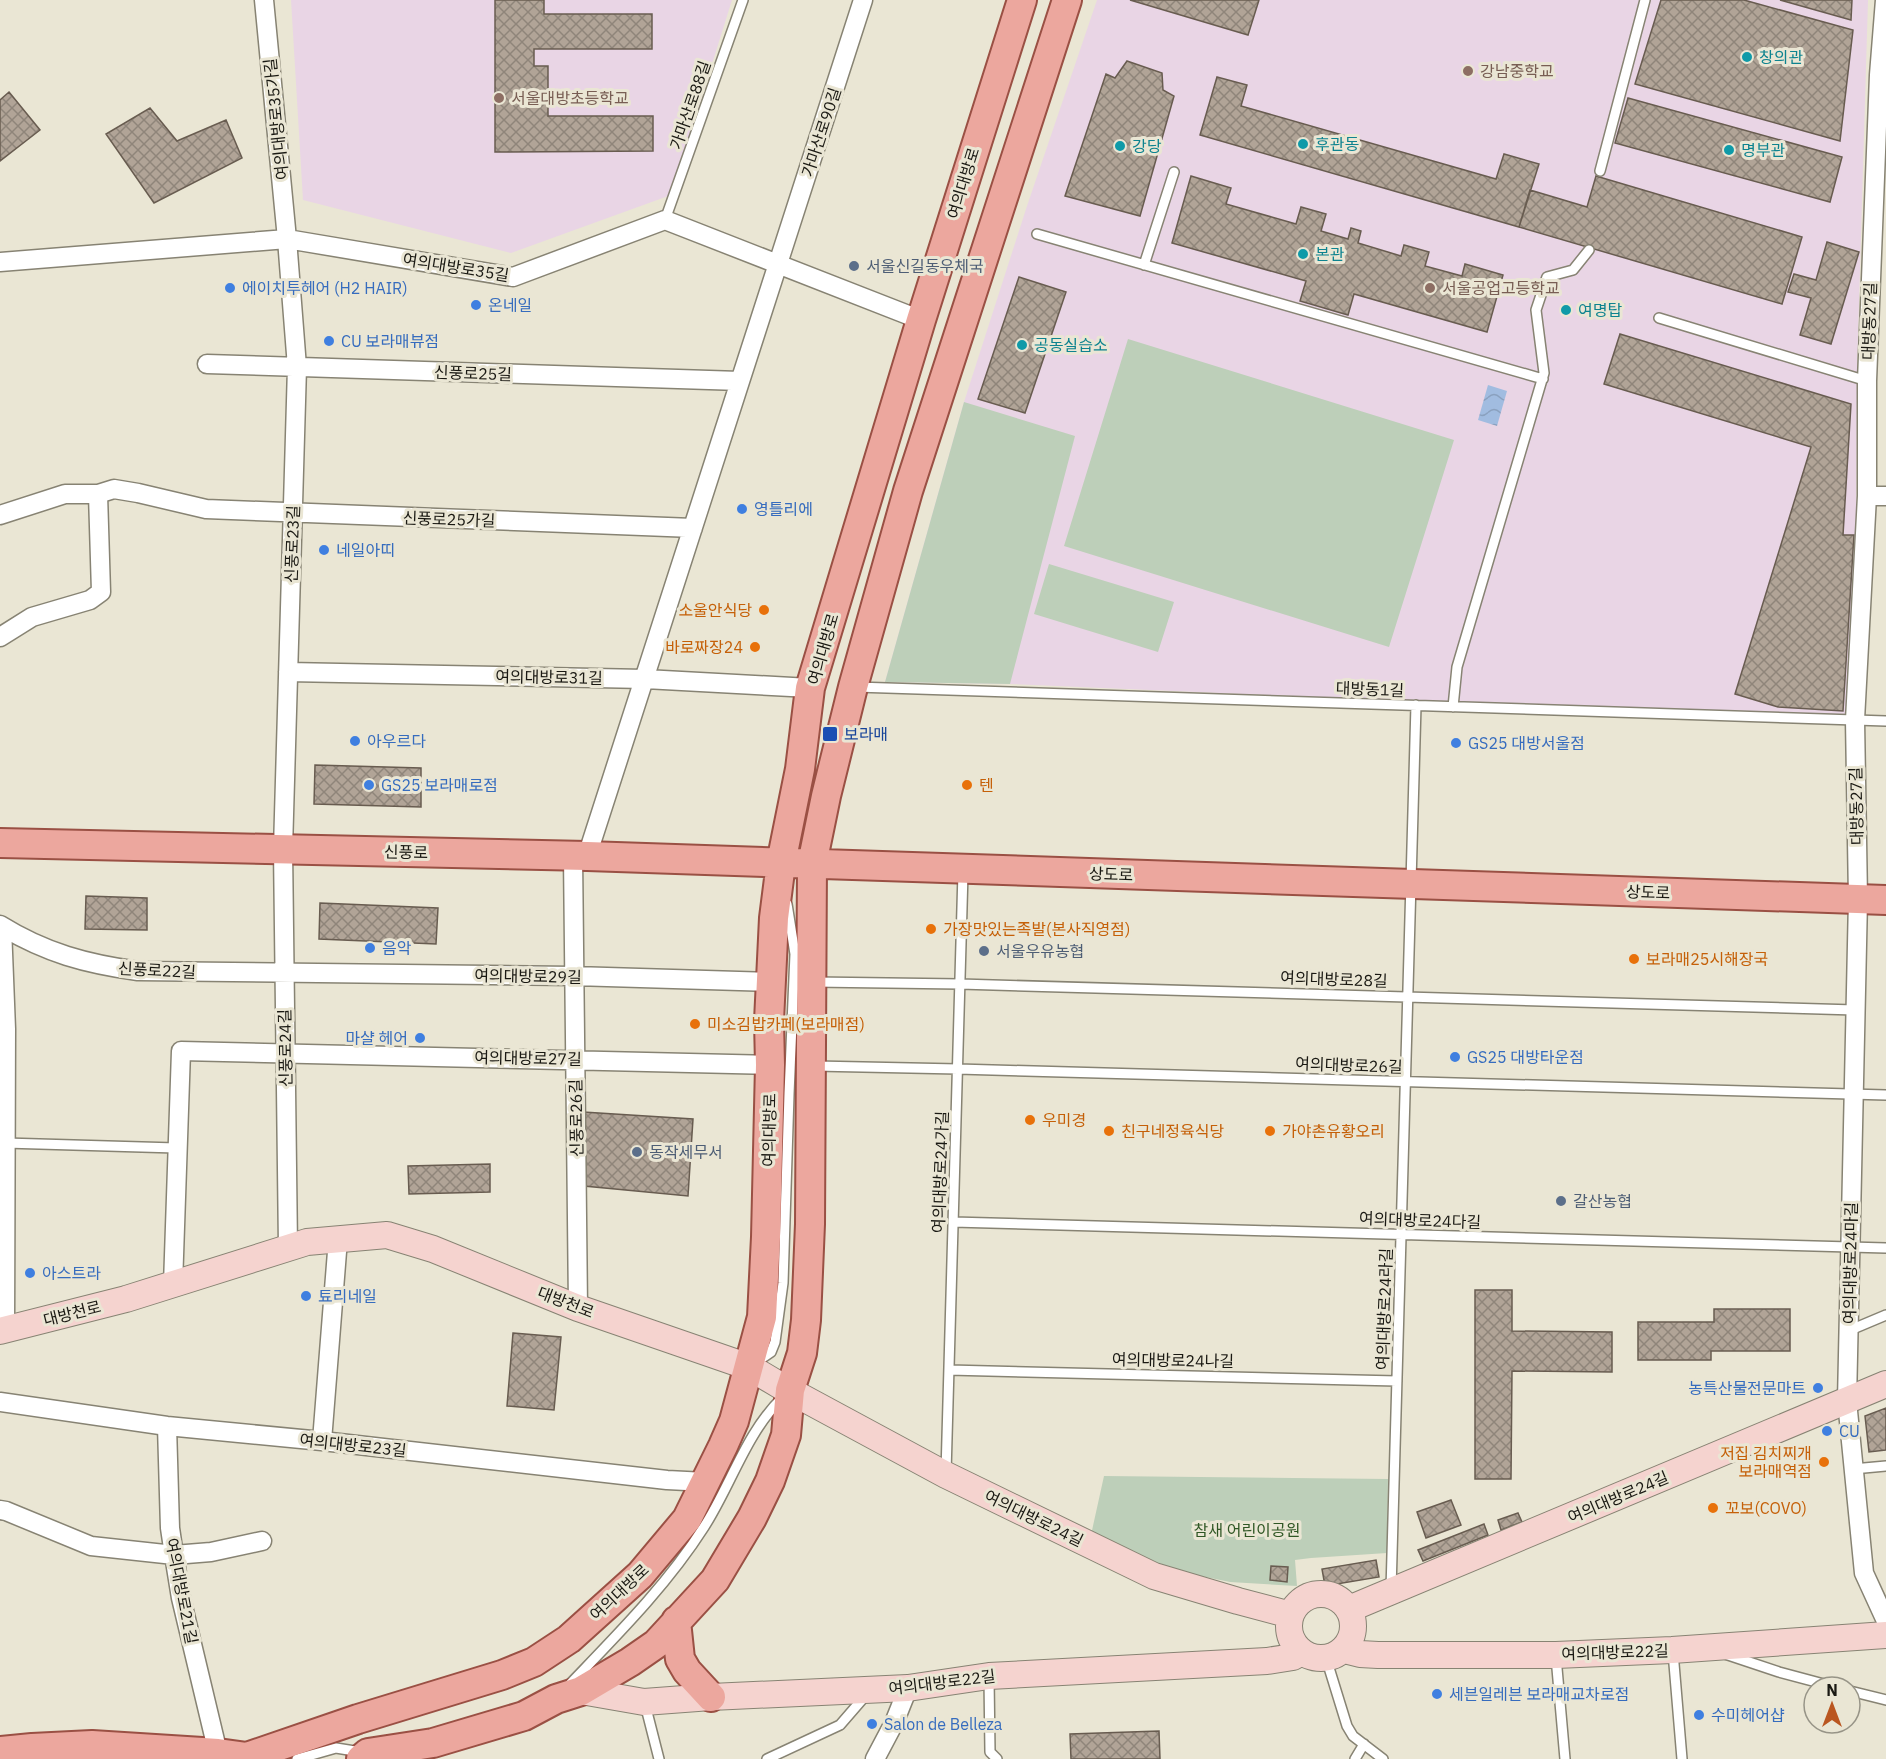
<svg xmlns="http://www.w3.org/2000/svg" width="1886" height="1759" font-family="'IBM Plex Sans','Noto Sans KR',sans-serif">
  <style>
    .education { fill: #e9d5e5 }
    .park { fill: #bdcfb9 }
    .water { fill: url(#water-waves) }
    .building { fill: url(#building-cross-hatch); stroke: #685c50; stroke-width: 1.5 }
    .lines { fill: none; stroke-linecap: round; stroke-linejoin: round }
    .lane-casing { stroke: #878373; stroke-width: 12 }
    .street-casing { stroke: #878373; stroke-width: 21 }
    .secondary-casing { stroke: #878373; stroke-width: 28 }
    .primary-casing { stroke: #9a5044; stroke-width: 32 }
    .lane { stroke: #fff; stroke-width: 9 }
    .street { stroke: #fff; stroke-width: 18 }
    .secondary { stroke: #f5d3cf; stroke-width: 26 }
    .primary { stroke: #eca79e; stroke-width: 28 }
    .culture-dot { fill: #0f9aa8; stroke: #eae6d4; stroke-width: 2 }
    .education-dot { fill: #8d6e63; stroke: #eae6d4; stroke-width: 2 }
    .service-dot { fill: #5c6f8a; stroke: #eae6d4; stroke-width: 2 }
    .shop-dot { fill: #3f7fe0; stroke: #eae6d4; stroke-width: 2 }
    .food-dot { fill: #e8710a; stroke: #eae6d4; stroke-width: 2 }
    .transit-dot { fill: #1a4fb4; stroke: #eae6d4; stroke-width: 2 }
    .labels { text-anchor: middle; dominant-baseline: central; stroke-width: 6; stroke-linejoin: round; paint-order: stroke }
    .culture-label { font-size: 16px; fill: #0d838f; stroke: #eae6d4; text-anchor: start }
    .education-label { font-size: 16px; fill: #785e54; stroke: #eae6d4; text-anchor: start }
    .street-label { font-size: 16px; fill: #1a1913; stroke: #eae6d4 }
    .service-label { font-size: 16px; fill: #4e5e75; stroke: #eae6d4; text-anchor: start }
    .shop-label { font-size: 16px; fill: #366cbe; stroke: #eae6d4; text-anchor: start }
    .food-label { font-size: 16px; fill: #c56008; stroke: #eae6d4; text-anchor: start }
    .transit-label { font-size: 16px; fill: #164399; stroke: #eae6d4; text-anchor: start }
    .park-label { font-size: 16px; fill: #305725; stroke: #eae6d4 }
  </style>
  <defs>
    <pattern id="water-waves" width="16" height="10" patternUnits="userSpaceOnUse" patternTransform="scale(1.5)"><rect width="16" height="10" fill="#a1bce0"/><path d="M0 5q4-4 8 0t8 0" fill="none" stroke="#8aa1bf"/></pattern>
    <pattern id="building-cross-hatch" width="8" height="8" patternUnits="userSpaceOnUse" patternTransform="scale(1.5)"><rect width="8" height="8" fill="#b1a497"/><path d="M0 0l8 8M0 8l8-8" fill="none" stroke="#8f857a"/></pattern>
  </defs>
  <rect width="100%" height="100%" fill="#eae6d4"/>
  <path class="education" d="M291,0H732L671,195L511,253L303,200Z
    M1097,0H1868L1857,370L1855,720L1010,684L885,682L964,402L1027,206Z"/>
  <path class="park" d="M1128,339L1454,440L1389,647L1064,546Z
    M964,402L1075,436L1010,684L885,682Z
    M1049,564L1174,602L1158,652L1034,614Z
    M1104,1476L1388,1479L1387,1553L1311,1558L1295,1560L1297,1586L1230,1582L1177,1571L1091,1535Z"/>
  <path class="water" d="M1488,385L1507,391L1497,426L1478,420Z"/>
  <path class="building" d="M495,0H544V14H652V49H534V66H548V116H653V151L495,152Z
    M1130,0H1259L1248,35Z
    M1661,0H1744L1853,30L1840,141L1635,84Z
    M1780,0H1852L1851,20Z
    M1127,61L1162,73L1163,90L1174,96L1140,216L1065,196L1106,74L1115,78Z
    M1217,77L1247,85L1241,106L1496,179L1504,154L1539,164L1519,227L1200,135Z
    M9,92L40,130L0,161V100Z
    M1628,98L1842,157L1830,202L1615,143Z
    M150,108L177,141L226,120L242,158L154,203L106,134Z
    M1191,176L1231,188L1226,204L1296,224L1301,207L1326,214L1321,231L1348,239L1351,228L1361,231L1358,243L1401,256L1404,245L1429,252L1425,266L1462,276L1465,264L1503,275L1487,332L1354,294L1348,315L1300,301L1306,281L1172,243Z
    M1596,176L1802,237L1782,304L1519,227L1530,190L1587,207Z
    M1827,242L1859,252L1831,344L1800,335L1811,298L1788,292L1794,274L1816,280Z
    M1019,277L1066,292L1025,413L978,399Z
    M1620,334L1851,404L1843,535H1854L1843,711L1778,707L1735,694L1811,447L1604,384Z
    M315,765L421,768V807L314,804Z
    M86,896L147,898V930L85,929Z
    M320,903L438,908L436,944L319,939Z
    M583,1112L693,1119L688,1196L584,1186Z
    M490,1164V1192L409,1194L408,1166Z
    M1475,1290H1512V1331L1612,1332V1372L1512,1371L1511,1479H1475Z
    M1714,1309H1790V1351H1711V1360H1638V1322H1714Z
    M513,1333L561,1337L554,1410L507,1406Z
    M1886,1408V1450L1869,1452L1865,1416Z
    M1451,1500L1461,1525L1426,1538L1417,1512Z
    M1518,1513L1522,1522L1501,1530L1498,1520Z
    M1484,1524L1488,1535L1423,1561L1418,1550Z
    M1376,1560L1379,1577L1325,1586L1322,1569Z
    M1271,1566L1288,1567L1287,1582L1270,1580Z
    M1159,1731L1160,1759H1071L1070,1734Z"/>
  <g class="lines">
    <defs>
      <path id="lane" d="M1600,171L1645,0
        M665,220L743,0
        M1037,234L1543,379
        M1144,265L1174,172
        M1659,318L1867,381
        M856,687L1886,721
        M1453,707L1457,667L1544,373L1536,310L1547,277L1573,270L1589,250
        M814,982L960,984L1855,1010
        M815,1066L958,1069L1886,1095
        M5,1143L176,1148
        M953,1222L1886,1248
        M1848,1331L1886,1315
        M758,1361L771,1352L775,1342L783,1283L789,1094L795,954L787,904
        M949,1370L1397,1381
        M1853,1469L1886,1466
        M946,1473L963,872
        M1391,1590L1416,705
        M1673,1652L1682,1759
        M1725,1654L1779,1672L1835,1687
        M1556,1657L1565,1759
        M1326,1658L1347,1726L1353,1736L1383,1759
        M989,1678L990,1752L997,1759
        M570,1684C618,1634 667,1585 704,1527C731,1485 746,1433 782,1398
        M1850,1691L1886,1700
        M645,1704L659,1759
        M297,1759L336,1748L361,1752
        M767,1759L840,1725L866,1695
        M1355,1759L1364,1744"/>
      <path id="street" d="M264,0L287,239L297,367L283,849L288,1248
        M1885,0L1879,75L1867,381V496L1855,720L1858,899L1847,1401L1864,1573L1886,1621
        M0,262L287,239L513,277L665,220L921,320
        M207,364L740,381
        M1867,496H1886
        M0,515L65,494H98L114,489L138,493L206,509L693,528
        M0,637L32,617L90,600L101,592L98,494
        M288,672L645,679L810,688
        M573,856L578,1308
        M587,856L863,0
        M0,925C45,953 87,964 138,971L574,976L770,982
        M2,927L6,1029L5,1329
        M173,1285L181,1051L770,1065
        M0,1402L167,1426L322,1441L667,1480L706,1482
        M167,1426L170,1528L174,1555L181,1598L218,1753
        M322,1441L338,1239
        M0,1510L6,1511L91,1546L174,1555L211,1552L262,1541
        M875,1759L894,1723L908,1688"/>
      <path id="secondary" d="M0,1331L126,1299L307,1242L387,1235L433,1249L578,1308L749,1367L781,1386L946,1475L1154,1576L1238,1601L1291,1615
        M1289 1626a32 32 0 1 1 64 0a32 32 0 1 1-64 0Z
        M1349,1609L1886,1384
        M1344,1650L1360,1654L1378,1655H1556L1672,1650L1886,1635
        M581,1691L644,1702L711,1697L908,1688L989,1676L1267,1661L1293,1657L1301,1652"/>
      <path id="primary" d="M0,843L587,856L1886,900
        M676,1621L680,1659L687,1671L711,1697
        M0,1751L32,1748L92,1745L218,1753L247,1757L358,1719L502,1675L534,1662L569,1639L640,1575L687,1519L723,1446L734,1421L762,1317L766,1237L770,1065L769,1021L774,918L781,863L800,769L810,688L921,320L1022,0
        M361,1759L368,1753L433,1743L524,1716L556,1699L581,1691L630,1662L656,1644L715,1580L752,1518L770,1481L786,1435L790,1390L802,1353L806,1320L810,1224L812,864L826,796L853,687L908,491L1067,0"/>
    </defs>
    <use href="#lane" class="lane-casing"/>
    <use href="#street" class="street-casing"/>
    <use href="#secondary" class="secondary-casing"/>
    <use href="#primary" class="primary-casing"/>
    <use href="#lane" class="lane"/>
    <use href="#street" class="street"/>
    <use href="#secondary" class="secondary"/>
    <use href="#primary" class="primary"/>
  </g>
  <g class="culture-dot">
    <circle cx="1747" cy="57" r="6"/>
    <circle cx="1303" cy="144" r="6"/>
    <circle cx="1120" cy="146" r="6"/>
    <circle cx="1729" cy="150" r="6"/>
    <circle cx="1303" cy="254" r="6"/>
    <circle cx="1566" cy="310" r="6"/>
    <circle cx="1022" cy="345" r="6"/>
  </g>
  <g class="education-dot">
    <circle cx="1468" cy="71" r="6"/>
    <circle cx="499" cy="98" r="6"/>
    <circle cx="1430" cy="288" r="6"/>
  </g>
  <g class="service-dot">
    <circle cx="854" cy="266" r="6"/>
    <circle cx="984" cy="951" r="6"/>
    <circle cx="637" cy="1152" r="6"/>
    <circle cx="1561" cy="1201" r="6"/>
  </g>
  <g class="shop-dot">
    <circle cx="230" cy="288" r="6"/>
    <circle cx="476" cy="305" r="6"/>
    <circle cx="329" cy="341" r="6"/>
    <circle cx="742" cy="509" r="6"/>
    <circle cx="324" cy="550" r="6"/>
    <circle cx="355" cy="741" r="6"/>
    <circle cx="1456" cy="743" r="6"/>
    <circle cx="369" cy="785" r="6"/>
    <circle cx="370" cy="948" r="6"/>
    <circle cx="420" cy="1038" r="6"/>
    <circle cx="1455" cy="1057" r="6"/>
    <circle cx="30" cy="1273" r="6"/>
    <circle cx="306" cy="1296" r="6"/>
    <circle cx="1818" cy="1388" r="6"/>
    <circle cx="1827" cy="1431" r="6"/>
    <circle cx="1437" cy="1694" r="6"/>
    <circle cx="1699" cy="1715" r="6"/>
    <circle cx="872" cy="1724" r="6"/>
  </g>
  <g class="food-dot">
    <circle cx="764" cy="610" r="6"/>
    <circle cx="755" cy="647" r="6"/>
    <circle cx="967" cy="785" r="6"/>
    <circle cx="931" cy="929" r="6"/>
    <circle cx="1634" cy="959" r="6"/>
    <circle cx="695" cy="1024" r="6"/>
    <circle cx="1030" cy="1120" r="6"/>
    <circle cx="1109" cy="1131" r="6"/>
    <circle cx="1270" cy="1131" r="6"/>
    <circle cx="1824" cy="1462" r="6"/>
    <circle cx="1713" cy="1508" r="6"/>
  </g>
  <rect class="transit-dot" x="822" y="726" width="16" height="16" rx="3"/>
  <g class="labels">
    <g class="culture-label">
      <text x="1759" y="57">창의관</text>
      <text x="1315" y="144">후관동</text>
      <text x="1132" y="146">강당</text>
      <text x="1741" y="150">명부관</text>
      <text x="1315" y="254">본관</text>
      <text x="1578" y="310">여명탑</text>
      <text x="1034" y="345">공동실습소</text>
    </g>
    <g class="education-label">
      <text x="1480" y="71">강남중학교</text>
      <text x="511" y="98">서울대방초등학교</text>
      <text x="1442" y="288">서울공업고등학교</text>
    </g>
    <g class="street-label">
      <text transform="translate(690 105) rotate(-71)">가마산로88길</text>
      <text transform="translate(276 119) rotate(-96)">여의대방로35가길</text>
      <text transform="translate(821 132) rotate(-72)">가마산로90길</text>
      <text transform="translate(963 183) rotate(-73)">여의대방로</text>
      <text transform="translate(456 267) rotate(9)">여의대방로35길</text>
      <text transform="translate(1869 321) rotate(-88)">대방동27길</text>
      <text transform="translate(473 373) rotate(2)">신풍로25길</text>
      <text transform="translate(449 519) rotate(2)">신풍로25가길</text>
      <text transform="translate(292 544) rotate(-88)">신풍로23길</text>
      <text transform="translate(823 649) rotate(-74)">여의대방로</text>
      <text transform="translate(549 677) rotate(1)">여의대방로31길</text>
      <text transform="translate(1370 689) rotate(2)">대방동1길</text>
      <text transform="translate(1856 806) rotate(-91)">대방동27길</text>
      <text transform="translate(406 852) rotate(1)">신풍로</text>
      <text transform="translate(1111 874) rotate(2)">상도로</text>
      <text transform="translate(1648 892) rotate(2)">상도로</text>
      <text transform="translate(157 970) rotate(3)">신풍로22길</text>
      <text transform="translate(528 976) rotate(1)">여의대방로29길</text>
      <text transform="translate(1334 979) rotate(2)">여의대방로28길</text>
      <text transform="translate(285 1048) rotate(-91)">신풍로24길</text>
      <text transform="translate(528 1058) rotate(1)">여의대방로27길</text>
      <text transform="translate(1349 1065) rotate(2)">여의대방로26길</text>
      <text transform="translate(576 1118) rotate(-91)">신풍로26길</text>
      <text transform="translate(769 1130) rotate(-89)">여의대방로</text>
      <text transform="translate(940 1172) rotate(-88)">여의대방로24가길</text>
      <text transform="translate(1420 1220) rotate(2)">여의대방로24다길</text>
      <text transform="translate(1850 1263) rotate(-89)">여의대방로24마길</text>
      <text transform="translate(566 1302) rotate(21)">대방천로</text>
      <text transform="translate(1384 1309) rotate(-88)">여의대방로24라길</text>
      <text transform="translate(72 1313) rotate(-14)">대방천로</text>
      <text transform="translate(1173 1360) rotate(1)">여의대방로24나길</text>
      <text transform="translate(353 1445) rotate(6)">여의대방로23길</text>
      <text transform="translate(1618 1497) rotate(-23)">여의대방로24길</text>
      <text transform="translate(1034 1518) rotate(26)">여의대방로24길</text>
      <text transform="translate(182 1591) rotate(79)">여의대방로21길</text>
      <text transform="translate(619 1592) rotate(-43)">여의대방로</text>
      <text transform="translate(1615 1652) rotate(-2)">여의대방로22길</text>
      <text transform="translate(942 1682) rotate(-7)">여의대방로22길</text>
    </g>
    <g class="service-label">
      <text x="866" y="266">서울신길동우체국</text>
      <text x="996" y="951">서울우유농협</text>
      <text x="649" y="1152">동작세무서</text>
      <text x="1573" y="1201">갈산농협</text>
    </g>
    <g class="shop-label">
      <text x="242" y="288">에이치투헤어 (H2 HAIR)</text>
      <text x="488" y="305">온네일</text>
      <text x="341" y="341">CU 보라매뷰점</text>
      <text x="754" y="509">영틀리에</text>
      <text x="336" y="550">네일아띠</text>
      <text x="367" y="741">아우르다</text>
      <text x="1468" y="743">GS25 대방서울점</text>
      <text x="381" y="785">GS25 보라매로점</text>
      <text x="382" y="948">음악</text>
      <text x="408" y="1038" text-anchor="end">마샬 헤어</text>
      <text x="1467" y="1057">GS25 대방타운점</text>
      <text x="42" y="1273">아스트라</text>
      <text x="318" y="1296">툐리네일</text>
      <text x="1806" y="1388" text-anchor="end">농특산물전문마트</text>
      <text x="1839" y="1431">CU</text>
      <text x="1449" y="1694">세븐일레븐 보라매교차로점</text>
      <text x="1711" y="1715">수미헤어샵</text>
      <text x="884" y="1724">Salon de Belleza</text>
    </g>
    <g class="food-label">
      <text x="752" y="610" text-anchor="end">소울안식당</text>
      <text x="743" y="647" text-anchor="end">바로짜장24</text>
      <text x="979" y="785">텐</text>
      <text x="943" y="929">가장맛있는족발(본사직영점)</text>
      <text x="1646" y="959">보라매25시해장국</text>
      <text x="707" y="1024">미소김밥카페(보라매점)</text>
      <text x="1042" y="1120">우미경</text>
      <text x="1121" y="1131">친구네정육식당</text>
      <text x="1282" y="1131">가야촌유황오리</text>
      <text x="1812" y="1453" text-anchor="end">저집 김치찌개<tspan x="1812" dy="18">보라매역점</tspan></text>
      <text x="1725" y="1508">꼬보(COVO)</text>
    </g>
    <g class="transit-label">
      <text x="844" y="734">보라매</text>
    </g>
    <g class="park-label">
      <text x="1247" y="1530">참새 어린이공원</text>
    </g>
  </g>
  <g transform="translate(1832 1705)"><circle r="28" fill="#eae6d4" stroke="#979487" stroke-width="1.5"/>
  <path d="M0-4.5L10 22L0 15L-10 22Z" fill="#ba5620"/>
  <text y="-9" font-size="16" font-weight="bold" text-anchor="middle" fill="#1a1913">N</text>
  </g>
</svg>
